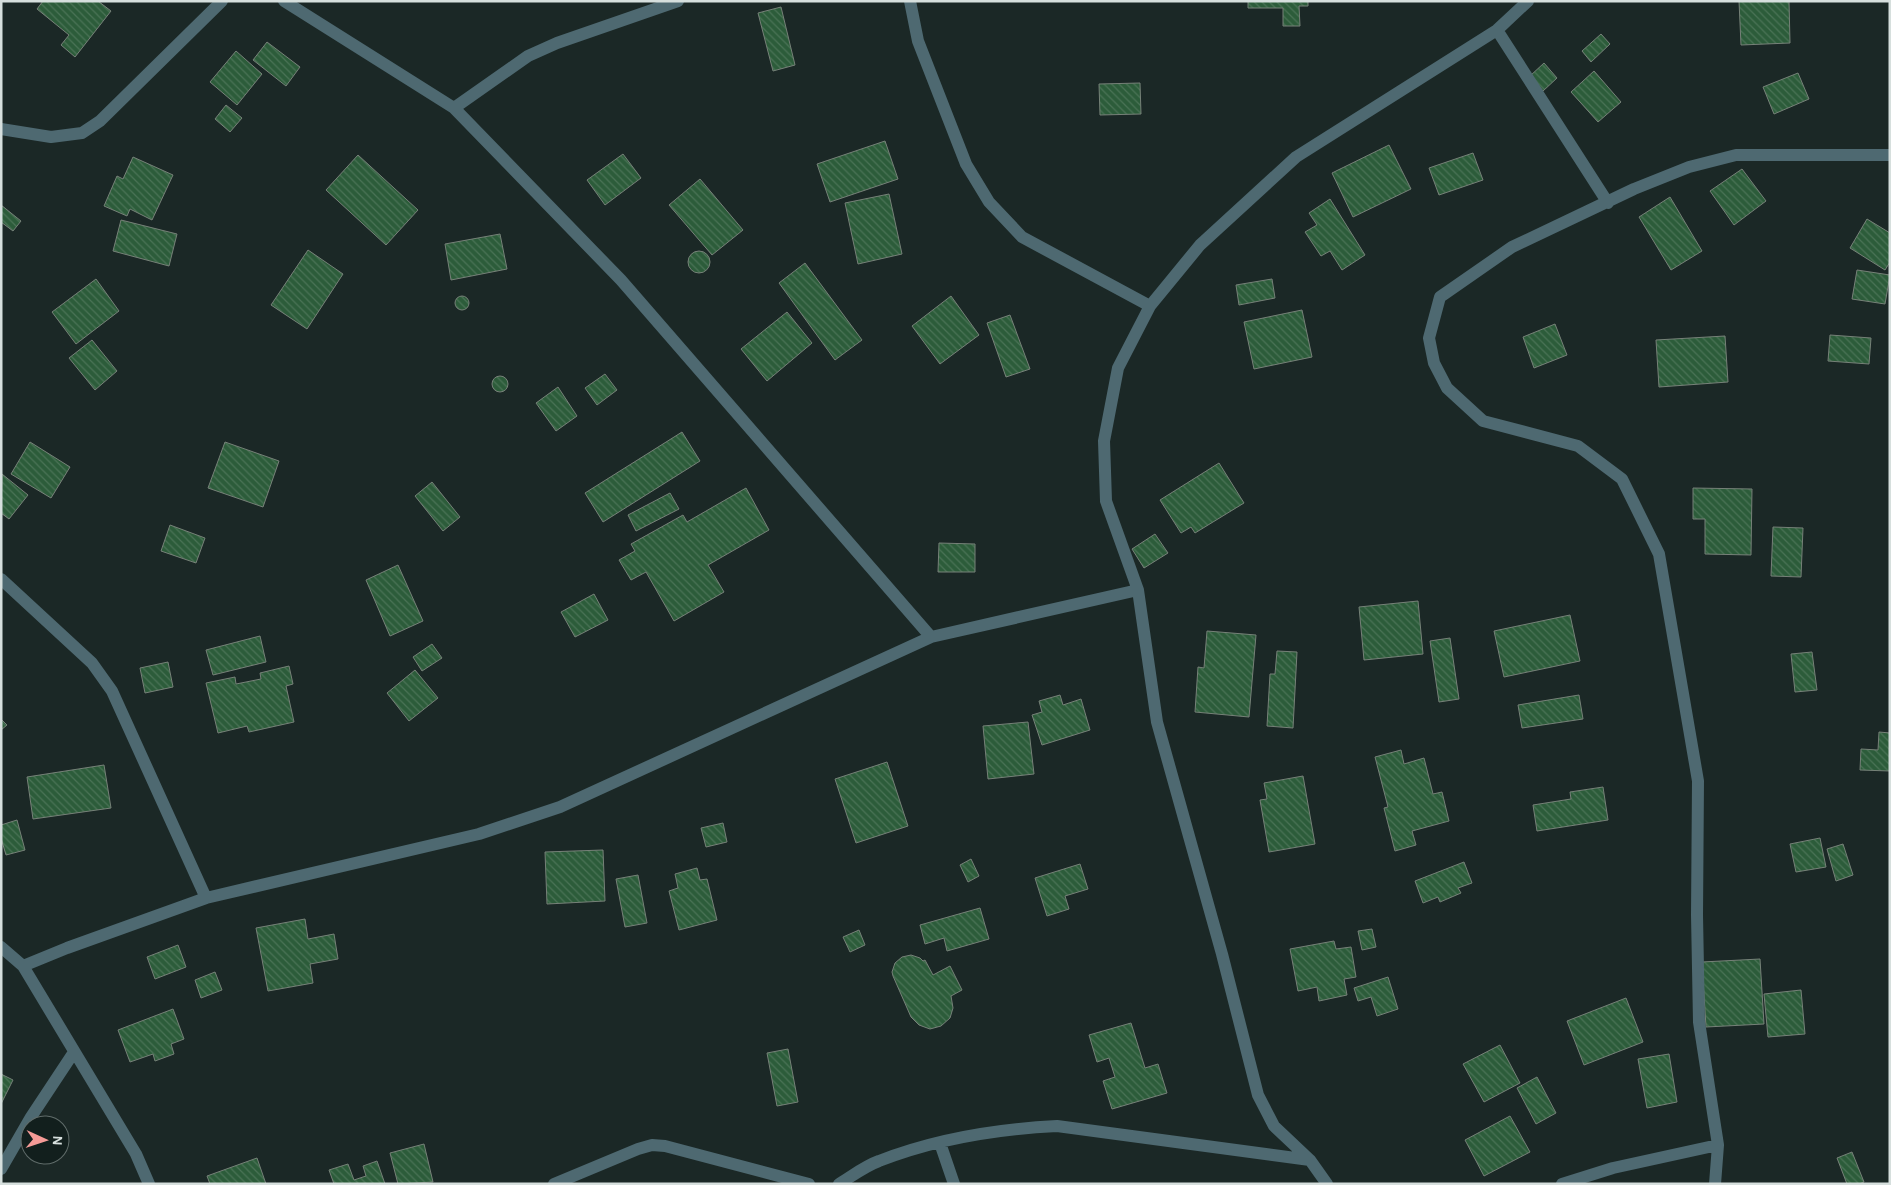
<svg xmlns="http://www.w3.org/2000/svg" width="1891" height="1185" font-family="'Alegreya Sans',sans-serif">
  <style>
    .building { fill: url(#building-back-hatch); stroke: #768178 }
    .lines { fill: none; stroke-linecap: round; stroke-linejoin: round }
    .minor { stroke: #4e6971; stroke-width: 12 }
  </style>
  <defs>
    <pattern id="building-back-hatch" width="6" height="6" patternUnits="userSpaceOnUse" patternTransform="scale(1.25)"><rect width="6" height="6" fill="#2c5c3a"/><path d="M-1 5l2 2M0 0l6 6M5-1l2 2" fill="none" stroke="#4a7356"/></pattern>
  </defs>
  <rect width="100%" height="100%" fill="#1b2826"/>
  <path class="building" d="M43,1H98L111,11L75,57L61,45L69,35L37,9Z
    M1248,1H1308V6H1299L1300,26H1283V8H1248Z
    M1739,1H1789L1790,43L1741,45Z
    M781,7L795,65L773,71L758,13Z
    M1601,34L1610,44L1591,62L1582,51Z
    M267,42L300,67L286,86L253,60Z
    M236,51L262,74L237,105L210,82Z
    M1544,63L1557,78L1543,91L1530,76Z
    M1594,71L1621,102L1598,122L1571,92Z
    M1798,73L1809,99L1774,114L1763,87Z
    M1140,83L1141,114L1100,115L1099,84Z
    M226,105L242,118L230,132L215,119Z
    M885,141L898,179L830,202L817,164Z
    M1389,145L1411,189L1353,217L1332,173Z
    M1473,153L1483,180L1439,195L1429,168Z
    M623,154L641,178L605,205L587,180Z
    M358,155L418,210L386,245L326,190Z
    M133,157L173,175L152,220L130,209L127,216L104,206L117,176L123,179Z
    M1742,169L1766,201L1734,225L1710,191Z
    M700,179L743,230L712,255L669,205Z
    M889,194L902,254L858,264L845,203Z
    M1670,197L1702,251L1671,270L1639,217Z
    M1330,199L1365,255L1342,270L1330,251L1321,256L1305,232L1317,225L1309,213Z
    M1,205L21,221L13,231L1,222Z
    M1867,219L1890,233V262L1885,270L1850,248Z
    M121,220L177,234L169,266L113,251Z
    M500,234L507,269L451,280L445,244Z
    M308,250L343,274L307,329L271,305Z
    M688 262a11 11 0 1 1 22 0a11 11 0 1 1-22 0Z
    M805,263L862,340L835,360L779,283Z
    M1857,270L1890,275L1885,304L1852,299Z
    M96,279L119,311L76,344L52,312Z
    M1272,279L1275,298L1239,305L1236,285Z
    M455 303a7 7 0 1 1 14 0a7 7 0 1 1-14 0Z
    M951,296L979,335L940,364L912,326Z
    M1302,310L1312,357L1254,369L1244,322Z
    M787,312L812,343L767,381L741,349Z
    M1010,315L1030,369L1006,377L987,323Z
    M1555,324L1567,355L1534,368L1523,337Z
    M1830,335L1871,338L1869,364L1828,361Z
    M1725,336L1728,382L1659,387L1656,340Z
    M92,340L117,371L95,390L69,358Z
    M605,374L617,390L597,405L585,388Z
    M492 384a8 8 0 1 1 16 0a8 8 0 1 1-16 0Z
    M558,387L577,416L556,431L536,403Z
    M682,432L700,461L603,522L585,493Z
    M30,442L70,467L51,498L11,474Z
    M225,442L279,461L263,507L208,488Z
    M1219,463L1244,503L1195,533L1191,527L1181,533L1160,500Z
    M2,474L28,495L9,519L1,513Z
    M432,482L460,517L443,531L415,496Z
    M746,488L769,530L708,565L724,592L674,621L646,572L631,580L619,560L635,551L631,544L683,515L687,522Z
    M1693,488L1752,489L1751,555L1705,554V519H1693Z
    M670,493L679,509L636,531L628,515Z
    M170,525L205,538L196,563L161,551Z
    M1773,527L1803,528L1801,577L1771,576Z
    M1155,534L1168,553L1144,568L1132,549Z
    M939,543L975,544V572H938Z
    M398,565L423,621L390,636L366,580Z
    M594,594L608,620L575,637L561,612Z
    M1418,601L1423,654L1364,660L1359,607Z
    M1570,615L1580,661L1504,677L1494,631Z
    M1207,631L1256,635L1249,717L1195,712L1198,667L1204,668Z
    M260,636L266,662L213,675L206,650Z
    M1450,638L1459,699L1439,702L1430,641Z
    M432,644L442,658L422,671L413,657Z
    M1277,651L1297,652L1293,728L1267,726L1270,674H1275Z
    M1812,652L1817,690L1795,692L1791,654Z
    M168,662L173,687L145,693L140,668Z
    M289,666L293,684L286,686L294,722L249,732L247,726L218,733L206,683L235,677L236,684L261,679L260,673Z
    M415,670L438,698L409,721L387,693Z
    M1060,695L1063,705L1081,699L1090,730L1042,745L1032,715L1042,712L1039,701Z
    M1579,695L1583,719L1522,728L1518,705Z
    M1,719L7,725L1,730Z
    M1028,722L1034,774L988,779L983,726Z
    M1879,732L1890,733V771L1860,770L1861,749L1878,750Z
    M1401,750L1404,764L1424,758L1433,794L1442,792L1449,821L1412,831L1416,845L1395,851L1384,808L1388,807L1375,757Z
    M887,762L908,826L856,843L835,779Z
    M104,765L111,808L33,819L27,777Z
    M1303,776L1315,844L1269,852L1260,800L1267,799L1264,783Z
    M1603,787L1608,820L1537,831L1533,805L1571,799L1570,792Z
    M17,820L25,850L6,855L1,838V825Z
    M723,823L727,842L706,847L701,828Z
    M1820,838L1826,867L1796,872L1790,844Z
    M1843,844L1853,875L1836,881L1827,849Z
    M603,850L605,901L547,904L545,852Z
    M971,859L979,876L968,882L960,865Z
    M1464,862L1472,883L1458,888L1461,893L1440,902L1438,897L1423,903L1415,881Z
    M1080,864L1088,889L1065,896L1069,909L1047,916L1035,878Z
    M697,868L700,880L707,879L717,920L679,930L669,891L678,888L675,874Z
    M638,875L647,923L625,927L616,879Z
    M980,908L989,939L947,951L944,938L925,944L920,925Z
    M305,919L308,939L334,934L338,959L310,964L313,983L268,991L256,928Z
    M1372,929L1376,947L1362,950L1358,931Z
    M859,930L865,945L850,952L843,937Z
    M1334,941L1336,949L1351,947L1356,977L1344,979L1347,995L1319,1001L1317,987L1298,991L1290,949Z
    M178,945L186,967L155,979L147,957Z
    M911,955L920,958L923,961L925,960L933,975L950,966L962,990L951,996L953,1008L950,1018L941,1026L930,1029L919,1025L911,1017L893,976L892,972L895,963L902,957Z
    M1760,959L1764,1024L1706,1027L1702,962Z
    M215,972L222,990L201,998L195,980Z
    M1388,977L1398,1009L1377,1016L1371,997L1358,1001L1354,988Z
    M1801,990L1805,1034L1768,1037L1764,994Z
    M1626,998L1643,1042L1584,1065L1567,1021Z
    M173,1009L184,1039L171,1044L174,1054L155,1061L153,1054L130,1062L118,1030Z
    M1131,1023L1145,1068L1158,1064L1167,1093L1112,1109L1103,1081L1115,1077L1109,1058L1097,1062L1089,1035Z
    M1500,1045L1520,1083L1484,1102L1463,1064Z
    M788,1049L798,1102L777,1106L767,1053Z
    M1669,1054L1677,1102L1647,1108L1638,1059Z
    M1,1074L13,1080L1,1104Z
    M1537,1077L1556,1113L1536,1124L1517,1088Z
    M1510,1116L1530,1152L1484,1176L1465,1140Z
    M424,1144L433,1182L398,1184L390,1153Z
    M1852,1152L1864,1182L1859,1184H1847L1837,1158Z
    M257,1158L266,1184H210L207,1176Z
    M377,1161L385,1184H334L329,1170L348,1164L354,1180L366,1176L363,1166Z"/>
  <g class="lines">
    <path class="minor" d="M284,1L454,108L621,280L931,637
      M910,1L918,41L966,164L989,202L1022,237L1150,306
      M1497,30L1608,203
      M454,108L528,56L557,43L678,1
      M1,129L51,137L82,133L100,121L222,1
      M1,579L92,663L112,691L206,898
      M1,947L23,966L136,1154L149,1184
      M23,966L67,948L206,898L479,834L560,807L931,637L1138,590
      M940,1143L954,1184
      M1,1169L31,1117L74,1052
      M554,1184L638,1149L652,1145L665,1146L809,1184
      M839,1184C852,1176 865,1166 879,1161C935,1139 997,1129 1057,1126L1310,1160
      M1327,1184L1310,1160L1274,1126L1258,1095L1222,954L1157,722L1138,590L1106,501L1104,441L1118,368L1150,306L1200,245L1296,157L1497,30L1528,1
      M1562,1184L1613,1168L1718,1145
      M1715,1184L1718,1145L1699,1022L1697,915L1698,781L1659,554L1622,479L1578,446L1483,421L1447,388L1434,363L1429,338L1440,297L1512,247L1634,189L1689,167L1736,155H1890"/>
  </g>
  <rect width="1891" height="1185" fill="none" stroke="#d6dfdd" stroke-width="5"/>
  <g transform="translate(45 1140) rotate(93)"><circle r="24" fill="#121f1d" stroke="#606c6a"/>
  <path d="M0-4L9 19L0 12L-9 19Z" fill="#f59b97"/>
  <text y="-8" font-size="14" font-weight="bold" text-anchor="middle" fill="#d6dfdd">N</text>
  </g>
</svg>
